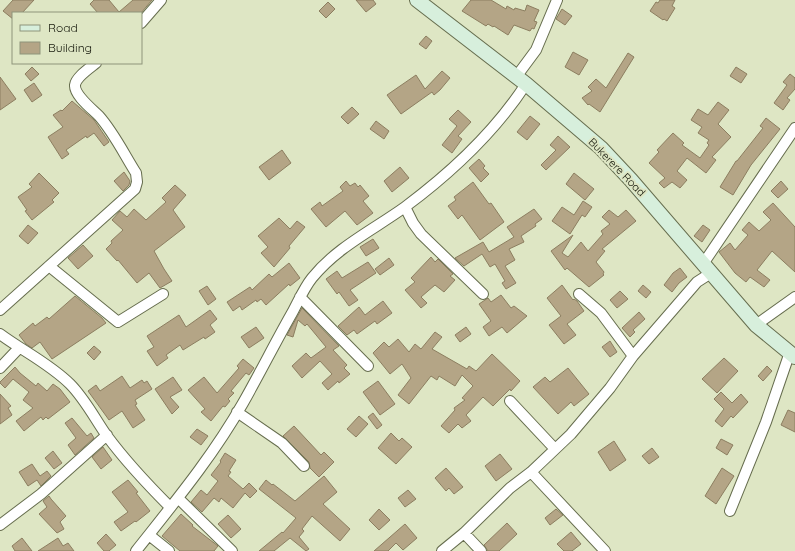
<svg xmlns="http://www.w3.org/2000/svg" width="795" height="551" font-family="Quicksand,sans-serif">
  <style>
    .building { fill: #b4a586; stroke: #8c7e60 }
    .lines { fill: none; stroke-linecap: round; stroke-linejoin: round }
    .street-casing { stroke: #666d4e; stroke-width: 12 }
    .secondary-casing { stroke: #666d4e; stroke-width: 16 }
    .street { stroke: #fff; stroke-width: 10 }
    .secondary { stroke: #d7efdc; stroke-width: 14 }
    .labels { text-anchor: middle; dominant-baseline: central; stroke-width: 4; stroke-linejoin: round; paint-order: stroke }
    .street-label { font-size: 11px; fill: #171a0d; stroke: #dee6c4 }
  </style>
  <rect width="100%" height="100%" fill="#dee6c4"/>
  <path class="building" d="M13,0H34L22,13H13V19L3,11Z
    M94,0H109L119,12L133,0H152L141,13H98L90,4Z
    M356,0H373L376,4L366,12Z
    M471,0H491L506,9L507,6L514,10L515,8L525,11L527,5L539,10L534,21L537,22L534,29L532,28L530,31L514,25L508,35L494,26L493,27L488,24L486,26L462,11Z
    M660,0H675L672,6L675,8L667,21L664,19L663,20L650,11L656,2L658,3Z
    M328,2L335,9L326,18L319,11Z
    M562,9L572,16L565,25L556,19Z
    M426,36L432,41L426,49L419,44Z
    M573,52L588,60L579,75L565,67Z
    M628,53L634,57L600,112L589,104L588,105L582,98L592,91L588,87L596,79L606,88Z
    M32,67L39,74L31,81L25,74Z
    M736,67L747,74L741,83L730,76Z
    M442,71L450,78L440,90L434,95L432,92L401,114L387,95L416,75L425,89Z
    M790,74L795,78V89L787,98L790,100L783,110L774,103L787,85L783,82Z
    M0,77L16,99L0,110Z
    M34,83L42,95L32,102L24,90Z
    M72,101L94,120L109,142L104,146L94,133L87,138L86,136L66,150L69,154L62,159L48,137L63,127L53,115L61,110L62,111Z
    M718,102L729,110L718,124L731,137L712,157L716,160L706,173L687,158L677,171L687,180L680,188L672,182L664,188L659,183L665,178L649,163L659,152L657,150L673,133L684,143L682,145L700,158L709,145L707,143L709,140L698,133L702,127L691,120L698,109L708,115Z
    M352,107L359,114L348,124L341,117Z
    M458,110L471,122L458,136L462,139L452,153L442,145L457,126L449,119Z
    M530,116L540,124L527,140L517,132Z
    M766,118L780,129L751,165L733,195L720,187L736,161H737L763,128L760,126Z
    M376,121L389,131L384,139L370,129Z
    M558,136L570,147L546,170L541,165L556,150L550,145Z
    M282,150L291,163L269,180L259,167Z
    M479,159L485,166L483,168L489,174L481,182L469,168Z
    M400,167L409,178L392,192L384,181Z
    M124,172L130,181L129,185L123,191L114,181Z
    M39,173L59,193L52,200L54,202L32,220L25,211L27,210L18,197L32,187L29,184Z
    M574,173L594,189L585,200L566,184Z
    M346,181L350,186L355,183L358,187L360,185L369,196L363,201L373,213L357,225L345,211L326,227L311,209L320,202L322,206L343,191L340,187Z
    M781,181L788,189L778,198L771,191Z
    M473,182L489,204L491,203L504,222L480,240L462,215L458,219L448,206L456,200L454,197Z
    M175,185L186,195L173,210L185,227L154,251L164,269L172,281L160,288L149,273L137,283L118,260L117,261L106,249L112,243L111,241L123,230L112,220L120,211L127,217L134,209L146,220L166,202L162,198Z
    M583,201L592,207L585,217L582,215L570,234L552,221L562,207L574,215Z
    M773,203L795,227V272L772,251L757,270L770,280L764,287L750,277L746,282L735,273L719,252L730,243L735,250L748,235L742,230L749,222L759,231L771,220L763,212Z
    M534,209L542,219L535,224L536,226L521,236L524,242L509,249L515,260L505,266L516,283L506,289L502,283L505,281L495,264L490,267L482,254L464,266L455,258L483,242L489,252L514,237L507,227Z
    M609,210L618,217L626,210L636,221L602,249L605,251L596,262L604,272L603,274L604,275L589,287L567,268L565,270L551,251L573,235L562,253L568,257L581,242L588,251L603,234L601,231L610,224L602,217Z
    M279,218L290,229L297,221L305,227L289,246L290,248L274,267L261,253L268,247L258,236Z
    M28,225L38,233L28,244L19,236Z
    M703,225L710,230L702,242L694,236Z
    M373,239L379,248L366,256L360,247Z
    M83,245L93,256L78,269L68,258Z
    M431,257L435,262L438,259L453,274L450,276L455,280L444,292L435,285L421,297L427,303L421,308L405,290L415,282L411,278Z
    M389,258L394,265L380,275L375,269Z
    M368,262L376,273L350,290L358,300L349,306L339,292L337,294L326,279L337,271L342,278Z
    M289,263L300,278L290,286L289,284L266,305L261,299L257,302L256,300L242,310L240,306L233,311L227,302L250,287L252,290L269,274L272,277Z
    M680,268L687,277L679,283L672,292L664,285L673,273Z
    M562,285L573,300L574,299L577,301L584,311L567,324L576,335L564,344L549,325L561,316L547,298Z
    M643,285L651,292L646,298L638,291Z
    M207,286L216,299L208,305L199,291Z
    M620,291L628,299L617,308L610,300Z
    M501,295L511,308L514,306L527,316L507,333L502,327L489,336L483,327L491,321L479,304L488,298L491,302Z
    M75,296L102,318L106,323L52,359L40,342L32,348L26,344L19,335L33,323L35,326L47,317L49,319Z
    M383,301L392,313L377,324L375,321L357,334L354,330L347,335L338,326L359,307L365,315Z
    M302,308L339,346L333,350L347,365L344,368L350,374L339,383L338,381L328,390L322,383L332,374L320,361L302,378L292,366L306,353L311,358L326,347L307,324L305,326L298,320L293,337L287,335Z
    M210,310L217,319L210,325L215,332L205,339L204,337L183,350L180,345L166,355L168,358L157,366L147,351L154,347L147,336L179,315L186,327Z
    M639,312L645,319L633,330L635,332L630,337L622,328Z
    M256,327L264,338L249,348L241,337Z
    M466,327L471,334L460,342L455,335Z
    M435,332L442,337L432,349L467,369L469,366L476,371L492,354L520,381L511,391L510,389L493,406L483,397L466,415L471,421L462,428L458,424L449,433L441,426L455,410L454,408L465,400L462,398L473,386L462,375L455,386L439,376L437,380L431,376L409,404L398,395L411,378L402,364L390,374L373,353L384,342L389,347L398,339L409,352L415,344L421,349Z
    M610,341L617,352L610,357L602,347Z
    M94,346L101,352L94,360L87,353Z
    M724,358L738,371L717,393L702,379Z
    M243,359L254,368L249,375L246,373L231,391L234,393L228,399L230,401L225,407L223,406L211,421L201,412L205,409L188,390L204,377L217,393L239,368L237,366Z
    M767,366L772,371L763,381L758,376Z
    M15,367L20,373L36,386L38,383L47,391L53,384L60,389L70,402L48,419L46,417L43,420L41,417L24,431L16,421L33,408L23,400L29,392L13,379L5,388L0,383V382Z
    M568,368L589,394L574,406L571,402L558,414L533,387L545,377L550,382Z
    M122,376L130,388L142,380L144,383L147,381L152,389L135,400L137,404L135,405L145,420L133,428L122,411L109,420L88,391L96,385L100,391Z
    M173,377L182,390L170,397L179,407L172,414L155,389Z
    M378,381L395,404L380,415L363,392Z
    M721,392L732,403L741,394L748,402L733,418L731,416L722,427L715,421L724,409L714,399Z
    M0,394L11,406L8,408L12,415L0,424Z
    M788,410L795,413V432L781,425Z
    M373,413L382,425L377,429L368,417Z
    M359,416L368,424L356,437L347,429Z
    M72,418L87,436L91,433L94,438L75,455L68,445L76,438L65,423Z
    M294,426L321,455L324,452L334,462L319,477L310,468L309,462L283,436Z
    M197,429L208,436L201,445L190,437Z
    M391,433L399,441L402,438L412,447L396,464L378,448Z
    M721,439L733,445L727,455L716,448Z
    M614,441L626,460L610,471L598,452Z
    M103,447L112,460L101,469L92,457Z
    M652,448L659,457L649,464L642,456Z
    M53,451L62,463L54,469L45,458Z
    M225,453L236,460L229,471L231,472L228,476L243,489L249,483L257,491L250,498L245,493L233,508L221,498L219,502L214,498L202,512L191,502L201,490L207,495L218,481L211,475L221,462L220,461Z
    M500,454L512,469L496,481L485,466Z
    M32,464L40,476L47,471L51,476L41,486L37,480L28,486L19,472Z
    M446,468L463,487L454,494L449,488L446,491L435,478Z
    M722,468L734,476L716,504L705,496Z
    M324,476L337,492L323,504L350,529L340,541L312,516L302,529L304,531L299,537L309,549L306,551L290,538L274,551H259L282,532L283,533L296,518L259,489L266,480L272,485L273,484L295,501Z
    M128,480L138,492L136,493L150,511L136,522L135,521L121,531L114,522L128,512L112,492Z
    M408,490L416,499L405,507L398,498Z
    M49,496L51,499L66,516L60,522L64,529L57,533L39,514L47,507L43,501Z
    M379,509L390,520L379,530L369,520Z
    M556,509L563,515L550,525L545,518Z
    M181,514L193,525L192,526L218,546L214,551H180L162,536Z
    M228,515L241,529L231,538L218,524Z
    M507,523L517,534L499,551H488L484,545Z
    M405,524L417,538L403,550L396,543L388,551H374Z
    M571,532L581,544L572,551H564L557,544Z
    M106,534L116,545L109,551H104L97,543Z
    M22,538L32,551H15L12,546Z
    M58,538L63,546L68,543L74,551H38Z"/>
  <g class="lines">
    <defs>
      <path id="street" d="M141,23L161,0
        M516,77L536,50L557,0
        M405,207L413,223L421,234L483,294
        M703,264L795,128
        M49,266L118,322L163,294
        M579,294L601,313L633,356
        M300,297L368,366
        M0,310L135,189L137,182L136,173C124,154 114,133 99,116C92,109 74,95 75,85C76,77 90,68 96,63
        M756,325L795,297
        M0,334C23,351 50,364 70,384C85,399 95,419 107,436C127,463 147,484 170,507
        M0,368L19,348
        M510,401L555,449
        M237,412L282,443L304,466
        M531,472L605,551
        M179,499L232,551
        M730,511L766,422L790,352
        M0,525L41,494L107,435
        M464,533L481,551
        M149,535L169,551
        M136,551C174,503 213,456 243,403C260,373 275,343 292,313C298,302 304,288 312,278C337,247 373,230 405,207C452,172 494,133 526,84
        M442,551L464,533L510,488L531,472L571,434L610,388L633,356L697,282L711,273"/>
      <path id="secondary" d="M417,0L526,84L601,148L631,180L756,325L795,357"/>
    </defs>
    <use href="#street" class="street-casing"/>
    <use href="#secondary" class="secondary-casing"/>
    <use href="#street" class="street"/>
    <use href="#secondary" class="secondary"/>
  </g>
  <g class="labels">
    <g class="street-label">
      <text transform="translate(617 167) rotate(46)">Bukerere Road</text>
    </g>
  </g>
  <rect x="12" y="12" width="130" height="52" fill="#dee6c4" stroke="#8e947b"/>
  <rect x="20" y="25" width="20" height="6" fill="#d7efdc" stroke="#8e947b"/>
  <text x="48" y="32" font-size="12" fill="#171a0d">Road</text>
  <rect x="20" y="42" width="20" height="12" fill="#b4a586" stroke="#8e947b"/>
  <text x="48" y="52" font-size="12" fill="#171a0d">Building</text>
</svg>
